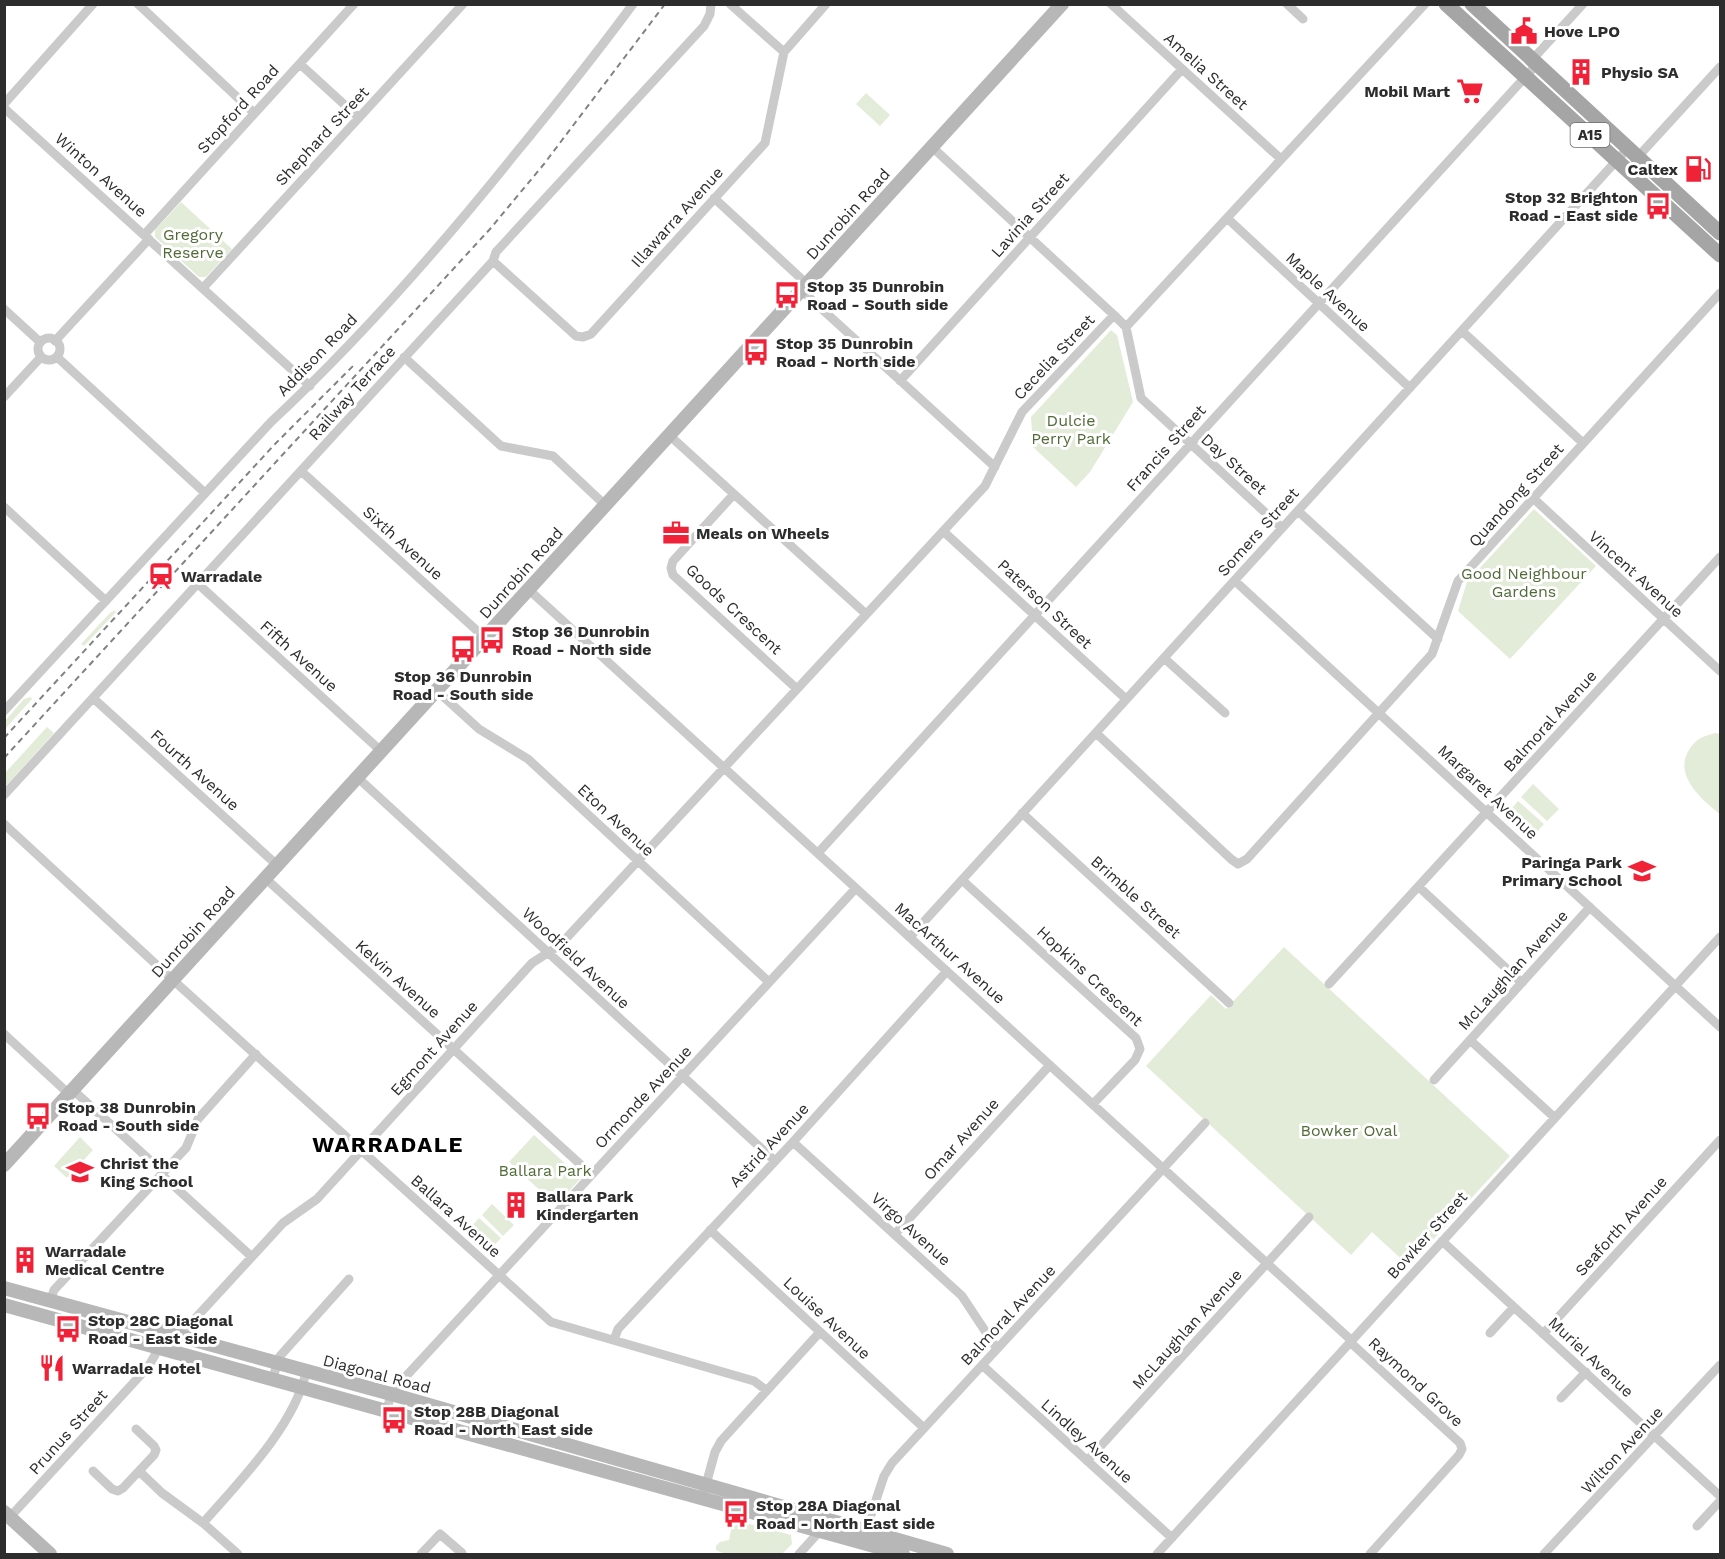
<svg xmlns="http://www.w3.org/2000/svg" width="1725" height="1559" font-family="'Work Sans',sans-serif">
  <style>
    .green { fill: #e3ecd9 }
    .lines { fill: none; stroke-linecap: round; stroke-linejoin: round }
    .street { stroke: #cacaca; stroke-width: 9 }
    .secondary { stroke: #b7b7b7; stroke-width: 14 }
    .primary { stroke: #a5a5a5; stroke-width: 15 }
    .rail { stroke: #828282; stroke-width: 2; stroke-dasharray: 6 4.5; stroke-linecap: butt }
    .labels { text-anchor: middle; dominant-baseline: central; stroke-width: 6; stroke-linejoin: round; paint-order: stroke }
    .shield { fill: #fff; stroke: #6c6c6c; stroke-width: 1.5 }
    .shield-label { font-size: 15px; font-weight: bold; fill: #2d2d2d }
    .poi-label { font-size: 16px; font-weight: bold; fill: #2d2d2d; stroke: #fff; text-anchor: start }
    .street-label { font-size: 16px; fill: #2d2d2d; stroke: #fff }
    .park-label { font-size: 16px; fill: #516b38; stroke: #fff }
    .district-label { font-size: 22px; font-weight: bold; letter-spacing: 1.5px; fill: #000; stroke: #fff }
  </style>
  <rect width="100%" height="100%" fill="#fff"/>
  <path class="green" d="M866,93L890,115L880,126L856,104Z
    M181,202L232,249L206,277H199L155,237V230Z
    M1111,330L1117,335L1133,402L1090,472L1076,487L1033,447L1031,417Z
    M1534,509L1596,566L1510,659L1458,611L1467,582Z
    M115,610L116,612L84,646L81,644L110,613Z
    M31,697L32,699L5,729V721L24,699Z
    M47,727L54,733L5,787V773Z
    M1715,733L1720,734V814C1702,800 1673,775 1689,750C1695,739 1704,736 1715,733Z
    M1533,784L1559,809L1547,821L1521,797Z
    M1518,801L1544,824L1533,836L1508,813Z
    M1284,947L1510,1156L1409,1266L1372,1232L1351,1255L1146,1066L1211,995L1226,1009Z
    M534,1135L581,1178L556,1205L509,1162Z
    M80,1137L93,1150L67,1178L54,1166Z
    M492,1204L514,1225L503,1236L482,1215Z
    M479,1218L501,1238L492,1248L470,1228Z
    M739,1521L791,1535L792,1544L782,1554H725L716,1550V1546L720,1542L729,1540L731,1530Z"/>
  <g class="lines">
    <path class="street" d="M138,4L254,113
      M730,4L784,52
      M1111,4L1281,159
      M1287,4L1303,19
      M1530,62L1583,4
      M300,64L359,118
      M4,104L93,4
      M4,108L310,386
      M932,147L1114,315
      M1635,160L1720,67
      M714,198L807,284
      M1227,218L1410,388
      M144,235L354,4
      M493,261L576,336L583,337L591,334L765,143L784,52L826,4
      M203,288L463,4
      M801,290L995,467
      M4,309L40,342
      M1126,327L1141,398L1282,528
      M1462,331L1583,443
      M38 349a11 11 0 1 1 22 0a11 11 0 1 1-22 0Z
      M55,341L149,239
      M57,357L205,493
      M404,357L501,446L553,456L605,505
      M900,381L1182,69
      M4,397L41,357
      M669,435L866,614
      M301,471L484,637
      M734,494L673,561L671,568L673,575L797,689
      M1533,498L1720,671
      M4,507L106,601
      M1298,511L1438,639
      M943,531L1126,699
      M1235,581L1720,1027
      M197,583L381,751
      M528,589L1351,1340
      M1164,658L1225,713
      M436,690L479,729L528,759L769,982
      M93,698L277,865
      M4,711L271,422C358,341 437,251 511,159C553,108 594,57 633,4
      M1096,733L1231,859L1238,864L1247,859L1432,654L1458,581L1720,293
      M357,777L775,1161
      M4,795L493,261L496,252L704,26L710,14L711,4
      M1022,813L1229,1003
      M4,824L173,980L551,1322L754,1381L766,1390
      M818,853L1537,64
      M265,878L591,1174
      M962,880L1136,1038L1140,1049L1135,1060L1093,1104
      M1419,887L1522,983
      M910,937L1628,148
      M1329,984L1720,557
      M4,1034L69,1094
      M1470,1040L1555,1118
      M1434,1080L1590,907
      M73,1090L164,1173
      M793,1142L962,1296L997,1349
      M162,1175L252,1257
      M710,1230L924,1428
      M895,1234L1050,1065
      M1442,1241L1720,1496
      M50,1301L54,1290L186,1148L198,1119L256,1054
      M1490,1333L1514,1307
      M1543,1334L1720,1140
      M614,1340L618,1329L793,1142L947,971
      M1350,1342L1460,1443L1462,1449L1459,1455L1370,1554
      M174,1353L180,1335L283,1223L317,1199L532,963L560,945L985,486L1022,412L1114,315L1126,327L1425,4
      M982,1365L1172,1538
      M272,1380L280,1356L349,1279
      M1561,1398L1586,1372
      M387,1410L391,1394L397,1386L856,888
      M1087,1461L1309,1217
      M93,1471L112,1489L118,1491L123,1488L154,1455L156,1450L154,1446L136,1429
      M139,1471L162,1493L203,1523L238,1554
      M702,1499L715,1452L721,1441L820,1332
      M10,1517L148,1367L155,1355L161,1332
      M203,1523C239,1482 295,1425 306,1372
      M1697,1526L1720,1501
      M864,1536L884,1476L892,1463L1205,1123
      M421,1554L440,1534L462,1553
      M799,1554L819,1532L821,1526
      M1157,1554L1720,937
      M1544,1554L1720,1365"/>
    <path class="secondary" d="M4,1165L1062,4
      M4,1288L391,1394L947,1554
      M4,1305L903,1554
      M4,1512L50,1554"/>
    <path class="primary" d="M1446,4L1720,255
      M1472,4L1720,233"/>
    <path class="rail" d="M4,738L275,444L353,366
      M4,758L490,229L544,164L665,4"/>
  </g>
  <defs>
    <symbol id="civic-bare" viewBox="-9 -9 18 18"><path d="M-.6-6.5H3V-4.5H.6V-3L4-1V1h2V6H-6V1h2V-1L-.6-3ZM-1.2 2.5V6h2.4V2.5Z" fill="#f02238" stroke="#fff" stroke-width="2.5" paint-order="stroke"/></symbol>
    <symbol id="building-bare" viewBox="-9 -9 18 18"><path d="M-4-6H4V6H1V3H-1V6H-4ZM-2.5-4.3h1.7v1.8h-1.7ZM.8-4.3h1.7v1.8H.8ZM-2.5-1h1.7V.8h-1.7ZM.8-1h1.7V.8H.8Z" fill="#f02238" stroke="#fff" stroke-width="2.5" paint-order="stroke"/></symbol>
    <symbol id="supermarket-bare" viewBox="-9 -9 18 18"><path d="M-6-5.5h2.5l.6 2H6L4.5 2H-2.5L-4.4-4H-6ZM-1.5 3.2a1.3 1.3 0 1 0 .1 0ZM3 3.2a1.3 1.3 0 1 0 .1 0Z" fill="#f02238" stroke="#fff" stroke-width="2.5" paint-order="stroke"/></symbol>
    <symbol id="fuel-bare" viewBox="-9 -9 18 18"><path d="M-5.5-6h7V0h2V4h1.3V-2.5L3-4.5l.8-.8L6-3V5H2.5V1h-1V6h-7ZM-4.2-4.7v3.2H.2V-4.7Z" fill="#f02238" stroke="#fff" stroke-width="2.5" paint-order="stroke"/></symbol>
    <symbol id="bus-bare" viewBox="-9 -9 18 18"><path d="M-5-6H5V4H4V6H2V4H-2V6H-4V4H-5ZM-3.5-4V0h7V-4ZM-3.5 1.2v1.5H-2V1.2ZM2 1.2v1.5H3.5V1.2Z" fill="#f02238" stroke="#fff" stroke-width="2.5" paint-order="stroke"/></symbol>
    <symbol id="office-bare" viewBox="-9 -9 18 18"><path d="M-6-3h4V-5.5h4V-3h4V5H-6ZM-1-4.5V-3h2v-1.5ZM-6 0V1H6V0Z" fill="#f02238" stroke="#fff" stroke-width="2.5" paint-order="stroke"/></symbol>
    <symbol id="station-bare" viewBox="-9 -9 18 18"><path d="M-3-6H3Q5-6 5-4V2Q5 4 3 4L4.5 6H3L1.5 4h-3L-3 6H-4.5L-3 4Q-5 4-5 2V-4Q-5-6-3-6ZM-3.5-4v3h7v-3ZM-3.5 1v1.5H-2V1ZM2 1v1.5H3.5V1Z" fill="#f02238" stroke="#fff" stroke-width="2.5" paint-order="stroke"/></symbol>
    <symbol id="school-bare" viewBox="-9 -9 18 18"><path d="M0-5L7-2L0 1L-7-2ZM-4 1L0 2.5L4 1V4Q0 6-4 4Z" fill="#f02238" stroke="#fff" stroke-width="2.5" paint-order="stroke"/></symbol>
    <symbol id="restaurant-bare" viewBox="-9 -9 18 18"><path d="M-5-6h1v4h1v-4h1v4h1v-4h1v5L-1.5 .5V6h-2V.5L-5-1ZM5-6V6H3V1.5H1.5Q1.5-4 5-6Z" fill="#f02238" stroke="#fff" stroke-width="2.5" paint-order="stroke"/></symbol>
  </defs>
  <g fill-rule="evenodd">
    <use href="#civic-bare" x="1505" y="12" width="38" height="38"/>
    <use href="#building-bare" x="1562" y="53" width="38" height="38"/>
    <use href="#supermarket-bare" x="1451" y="72" width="38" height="38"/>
    <use href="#fuel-bare" x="1679" y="150" width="38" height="38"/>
    <use href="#bus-bare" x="1639" y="187" width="38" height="38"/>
    <use href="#bus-bare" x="768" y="276" width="38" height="38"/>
    <use href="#bus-bare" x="737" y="333" width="38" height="38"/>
    <use href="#office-bare" x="657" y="514" width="38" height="38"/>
    <use href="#station-bare" x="142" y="557" width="38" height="38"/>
    <use href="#bus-bare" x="473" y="621" width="38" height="38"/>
    <use href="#bus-bare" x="444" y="630" width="38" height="38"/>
    <use href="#school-bare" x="1623" y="852" width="38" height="38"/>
    <use href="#bus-bare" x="19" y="1097" width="38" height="38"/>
    <use href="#school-bare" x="61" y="1153" width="38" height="38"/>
    <use href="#building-bare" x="497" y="1186" width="38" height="38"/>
    <use href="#building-bare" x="6" y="1241" width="38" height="38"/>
    <use href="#bus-bare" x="49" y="1310" width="38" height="38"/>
    <use href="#restaurant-bare" x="33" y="1349" width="38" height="38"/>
    <use href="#bus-bare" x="375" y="1401" width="38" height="38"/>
    <use href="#bus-bare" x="717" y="1495" width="38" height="38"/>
  </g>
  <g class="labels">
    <rect class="shield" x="1570.5" y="123" width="39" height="24" rx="4.5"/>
    <g class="shield-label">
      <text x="1590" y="135">A15</text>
    </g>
    <g class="poi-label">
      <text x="1544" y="31">Hove LPO</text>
      <text x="1601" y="72">Physio SA</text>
      <text x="1450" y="91" text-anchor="end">Mobil Mart</text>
      <text x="1678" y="169" text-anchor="end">Caltex</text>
      <text x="1638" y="197" text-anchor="end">Stop 32 Brighton<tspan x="1638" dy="18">Road - East side</tspan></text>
      <text x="807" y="286">Stop 35 Dunrobin<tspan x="807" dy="18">Road - South side</tspan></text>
      <text x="776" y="343">Stop 35 Dunrobin<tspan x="776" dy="18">Road - North side</tspan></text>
      <text x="696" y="533">Meals on Wheels</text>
      <text x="181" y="576">Warradale</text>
      <text x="512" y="631">Stop 36 Dunrobin<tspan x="512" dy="18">Road - North side</tspan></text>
      <text x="463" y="676" text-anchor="middle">Stop 36 Dunrobin<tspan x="463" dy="18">Road - South side</tspan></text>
      <text x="1622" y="862" text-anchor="end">Paringa Park<tspan x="1622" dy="18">Primary School</tspan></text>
      <text x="58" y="1107">Stop 38 Dunrobin<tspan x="58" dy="18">Road - South side</tspan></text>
      <text x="100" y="1163">Christ the<tspan x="100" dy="18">King School</tspan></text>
      <text x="536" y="1196">Ballara Park<tspan x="536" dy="18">Kindergarten</tspan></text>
      <text x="45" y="1251">Warradale<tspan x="45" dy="18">Medical Centre</tspan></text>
      <text x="88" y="1320">Stop 28C Diagonal<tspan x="88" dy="18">Road - East side</tspan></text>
      <text x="72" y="1368">Warradale Hotel</text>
      <text x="414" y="1411">Stop 28B Diagonal<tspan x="414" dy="18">Road - North East side</tspan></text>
      <text x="756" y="1505">Stop 28A Diagonal<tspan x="756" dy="18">Road - North East side</tspan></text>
    </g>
    <g class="street-label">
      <text transform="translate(1206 71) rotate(42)">Amelia Street</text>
      <text transform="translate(238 109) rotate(-48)">Stopford Road</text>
      <text transform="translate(322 136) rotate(-47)">Shephard Street</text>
      <text transform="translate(101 175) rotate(42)">Winton Avenue</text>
      <text transform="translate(848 214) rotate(-48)">Dunrobin Road</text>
      <text transform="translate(1030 215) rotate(-48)">Lavinia Street</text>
      <text transform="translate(677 217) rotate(-48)">Illawarra Avenue</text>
      <text transform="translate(1328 292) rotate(43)">Maple Avenue</text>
      <text transform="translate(317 355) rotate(-46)">Addison Road</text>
      <text transform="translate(1054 357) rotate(-47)">Cecelia Street</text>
      <text transform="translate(352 393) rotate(-48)">Railway Terrace</text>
      <text transform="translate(1166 448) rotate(-48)">Francis Street</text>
      <text transform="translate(1234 464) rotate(42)">Day Street</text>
      <text transform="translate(1516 495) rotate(-48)">Quandong Street</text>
      <text transform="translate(1258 532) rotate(-48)">Somers Street</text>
      <text transform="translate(403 543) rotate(42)">Sixth Avenue</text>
      <text transform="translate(521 573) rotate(-48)">Dunrobin Road</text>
      <text transform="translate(1636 574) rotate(42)">Vincent Avenue</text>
      <text transform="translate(1045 604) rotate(43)">Paterson Street</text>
      <text transform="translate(734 609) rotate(43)">Goods Crescent</text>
      <text transform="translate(299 656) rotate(42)">Fifth Avenue</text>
      <text transform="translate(1550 721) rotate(-48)">Balmoral Avenue</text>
      <text transform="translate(195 770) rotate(42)">Fourth Avenue</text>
      <text transform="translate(1488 792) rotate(43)">Margaret Avenue</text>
      <text transform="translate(616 820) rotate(43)">Eton Avenue</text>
      <text transform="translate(1136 897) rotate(42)">Brimble Street</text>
      <text transform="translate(193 932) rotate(-48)">Dunrobin Road</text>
      <text transform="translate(950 953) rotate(42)">MacArthur Avenue</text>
      <text transform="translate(576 958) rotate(43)">Woodfield Avenue</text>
      <text transform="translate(1513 970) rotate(-48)">McLaughlan Avenue</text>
      <text transform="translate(1090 976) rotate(43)">Hopkins Crescent</text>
      <text transform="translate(398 979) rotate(42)">Kelvin Avenue</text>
      <text transform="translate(434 1048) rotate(-48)">Egmont Avenue</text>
      <text transform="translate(643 1097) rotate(-47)">Ormonde Avenue</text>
      <text transform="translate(961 1139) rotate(-48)">Omar Avenue</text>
      <text transform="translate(769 1145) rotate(-47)">Astrid Avenue</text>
      <text transform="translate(456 1216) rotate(42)">Ballara Avenue</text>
      <text transform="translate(1621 1226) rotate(-48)">Seaforth Avenue</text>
      <text transform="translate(911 1229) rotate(42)">Virgo Avenue</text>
      <text transform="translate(1427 1235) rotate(-48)">Bowker Street</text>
      <text transform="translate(1008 1315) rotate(-47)">Balmoral Avenue</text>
      <text transform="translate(827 1318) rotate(43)">Louise Avenue</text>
      <text transform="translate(1187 1329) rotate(-48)">McLaughlan Avenue</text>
      <text transform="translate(1591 1357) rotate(43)">Muriel Avenue</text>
      <text transform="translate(377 1374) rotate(15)">Diagonal Road</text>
      <text transform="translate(1416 1382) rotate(43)">Raymond Grove</text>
      <text transform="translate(68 1432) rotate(-48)">Prunus Street</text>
      <text transform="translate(1087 1441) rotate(42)">Lindley Avenue</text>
      <text transform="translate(1622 1450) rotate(-47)">Wilton Avenue</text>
    </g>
    <g class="park-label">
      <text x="193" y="234">Gregory<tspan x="193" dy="18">Reserve</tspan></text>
      <text x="1071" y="420">Dulcie<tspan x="1071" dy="18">Perry Park</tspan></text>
      <text x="1524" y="573">Good Neighbour<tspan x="1524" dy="18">Gardens</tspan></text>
      <text x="1349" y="1130">Bowker Oval</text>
      <text x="545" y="1170">Ballara Park</text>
    </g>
    <g class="district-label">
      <text x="388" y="1144">WARRADALE</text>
    </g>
  </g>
  <rect width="1725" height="1559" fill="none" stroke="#2d2d2d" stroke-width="12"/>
</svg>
